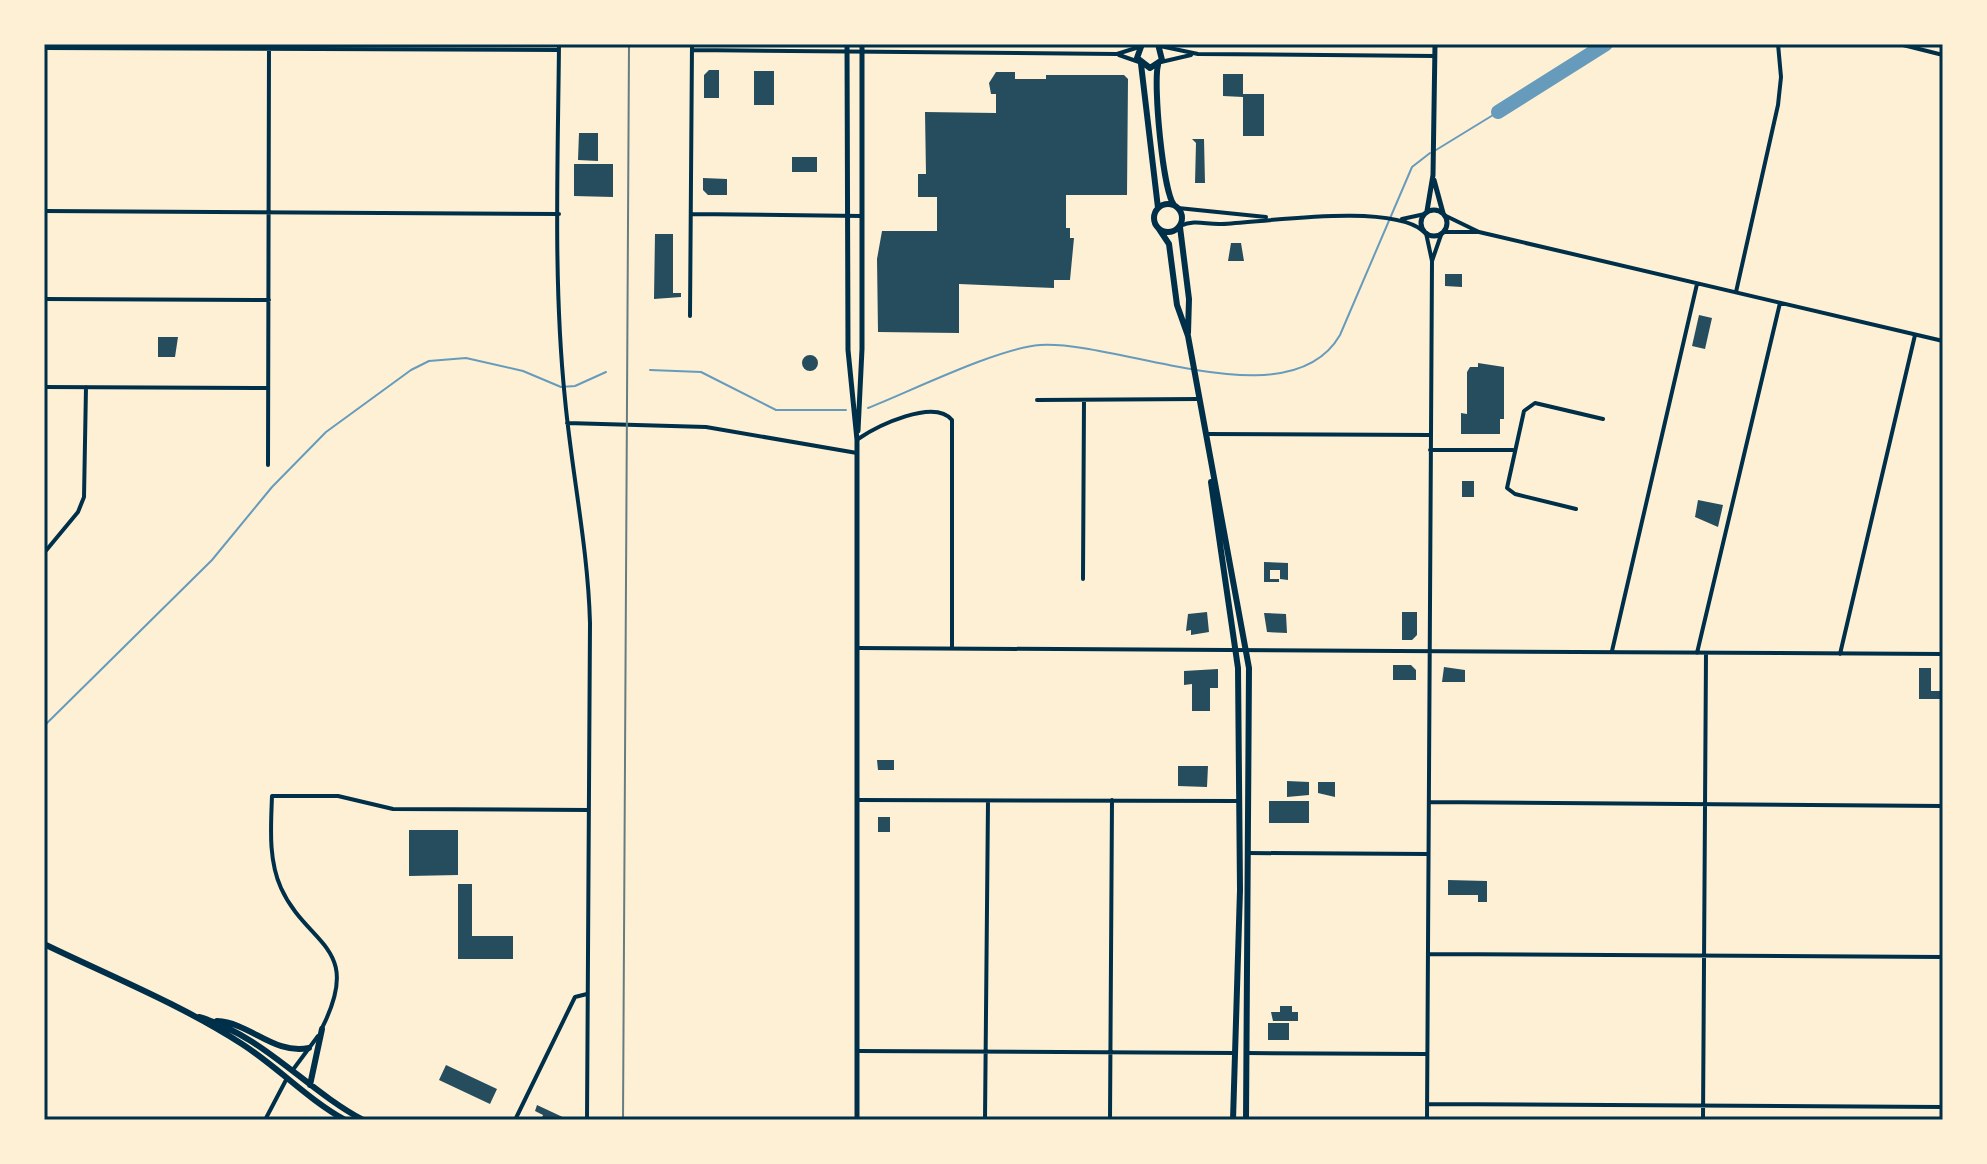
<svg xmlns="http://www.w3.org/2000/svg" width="1987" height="1164" font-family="'Nunito Sans',sans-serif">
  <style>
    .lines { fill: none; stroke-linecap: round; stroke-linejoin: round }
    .stream { stroke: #669bbc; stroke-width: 2 }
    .river { stroke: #669bbc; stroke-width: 14 }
    .building { fill: #264d5e }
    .minor { stroke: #003049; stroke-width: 4 }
    .tertiary { stroke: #003049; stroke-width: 5 }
    .secondary { stroke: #003049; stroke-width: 6 }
    .rail { stroke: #657d81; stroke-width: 2 }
    .neatline { fill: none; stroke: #003049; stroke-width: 3 }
  </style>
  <rect width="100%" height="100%" fill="#fdf0d5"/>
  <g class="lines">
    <path class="stream" d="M1436,150L1498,112
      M650,370L701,372L776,410H846
      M868,408C911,391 998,348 1040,345C1119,340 1290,422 1340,335L1412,167L1430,153
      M44,726L212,560L272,487L326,432L411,370L429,361L466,358L523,371L561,387L575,386L606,372"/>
    <path class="river" d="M1498,112L1606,44"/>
  </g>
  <path class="building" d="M709,70H719V98H704V75Z
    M754,71H774V105H754Z
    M996,72H1015V79H1046V75H1124L1128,79L1127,195H1066V228H1070V238H1074L1070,280H1054V288L959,284V333L878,332L877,259L882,231H937V197H918V174H926L925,112L996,113V94H991L989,83Z
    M1223,74H1243V97L1223,96Z
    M1243,94H1264V136H1243Z
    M579,133H598V161L578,160Z
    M1192,139H1204L1205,183H1195L1196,143Z
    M792,157H817V172H792Z
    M574,164H613V197L574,196Z
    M703,178L727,179V195H708L703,190Z
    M655,234H673V293H681V297L654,299Z
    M1231,243H1241L1244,261H1228Z
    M1445,274H1462V287L1445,286Z
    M1699,315L1712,318L1705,349L1692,346Z
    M158,337H178L175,357H158Z
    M802 363a8 8 0 1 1 16 0a8 8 0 1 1-16 0Z
    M1478,363L1504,367V419H1500V434H1461V413L1467,414V372L1470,367H1478Z
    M1462,481H1474V497H1462Z
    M1698,500L1723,505L1718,527L1695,517Z
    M1264,562L1288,563V580L1280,579V570H1270V579H1279V582H1264Z
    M1207,612L1209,632L1191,635V630L1186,631L1188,614Z
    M1402,612H1417V635L1412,640H1402Z
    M1264,613L1286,614L1287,633L1267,632Z
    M1393,665H1411L1416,670V680H1393Z
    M1444,667L1465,670V682H1442Z
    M1919,668H1931V691H1943V699H1919Z
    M1218,669V688H1210V711H1192V684L1184,685V671Z
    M877,760H894V770H878Z
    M1178,766H1208L1207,787L1178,786Z
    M1287,781L1309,782V795L1287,797Z
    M1318,782H1335V797L1318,793Z
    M1269,801H1309V823H1269Z
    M878,817H890V832H878Z
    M409,830H458V875L409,876Z
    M1448,880L1487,881V902H1478V895H1448Z
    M458,884H472V936H513V959H458Z
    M1280,1006H1292V1012H1298V1021H1273L1271,1012H1280Z
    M1268,1023H1289V1040H1268Z
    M446,1065L497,1089L490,1104L439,1080Z
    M537,1105L569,1120H541L543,1115L535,1111Z"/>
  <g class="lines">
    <path class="minor" d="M559,44C558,161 553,282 565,399C572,474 588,548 590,623L587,1120
      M1899,44L1943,55
      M1160,46L1198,54L1435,56
      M44,48L559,50
      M692,50L1117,54L1139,47
      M1119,55L1139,62
      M1161,62L1191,55
      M1178,208L1266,217
      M44,211L559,214
      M691,214L861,216
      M1402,219L1425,214
      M1180,226C1196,219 1206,225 1222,224C1266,222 1390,203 1423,231
      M1444,232H1479L1446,216
      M1479,232L1943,341
      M1426,233L1432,261L1441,235
      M1736,292L1778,105L1781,77L1778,44
      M44,299L269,300
      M690,316L692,44
      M44,387L268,388
      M1037,400L1199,399
      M567,423L706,427L857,453
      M1207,434L1430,435
      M858,439C877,426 934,398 952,420V649
      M1430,450H1513
      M268,465L269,44
      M1576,509L1515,494L1507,488L1524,411L1535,403L1603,419
      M44,553L78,512L84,497L86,387
      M1083,579L1084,400
      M858,648L1943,654
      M1612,651L1697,284
      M1697,653L1780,303
      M1840,654L1915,335
      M858,800L1239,801
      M1429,802L1943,806
      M1248,853L1428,854
      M1428,954L1943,957
      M322,1028C364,945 307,946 281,888C268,859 271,826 272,796H338L393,809L589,810
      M858,1051L1235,1053
      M1247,1053L1426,1054
      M292,1071L318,1036
      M1427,1104L1943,1107
      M265,1120L286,1080
      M515,1120L575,997L587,994
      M985,1120L988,801
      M1110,1120L1112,800
      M1427,1120L1432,261
      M1703,1120L1706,653"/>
    <path class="tertiary" d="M847,44L848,350L857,440V1120
      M1434,180L1443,213
      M1421 223a13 13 0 1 1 26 0a13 13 0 1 1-26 0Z
      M1427,211L1433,175L1435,44
      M858,431L862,349V44"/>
    <path class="secondary" d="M1142,44L1137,58L1150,68L1162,60L1158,44
      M1141,64L1158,208
      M1158,65C1153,84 1163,192 1174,205
      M1154 218a14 14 0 1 1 28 0a14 14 0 1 1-28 0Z
      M1180,227L1189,299L1188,333
      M1159,229L1169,244L1177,305L1188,336L1249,668L1246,1120
      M1211,482L1238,668L1240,890L1233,1120
      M44,944C110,976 180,1004 242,1044C278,1067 307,1099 345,1120
      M199,1017C264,1036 305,1089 363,1120
      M217,1021C251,1023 273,1055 309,1048
      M310,1085L322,1029"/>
    <path class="rail" d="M623,1120L629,44"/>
  </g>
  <rect width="1987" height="1164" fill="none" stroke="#fdf0d5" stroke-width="92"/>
  <rect x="46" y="46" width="1895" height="1072" class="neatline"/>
</svg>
